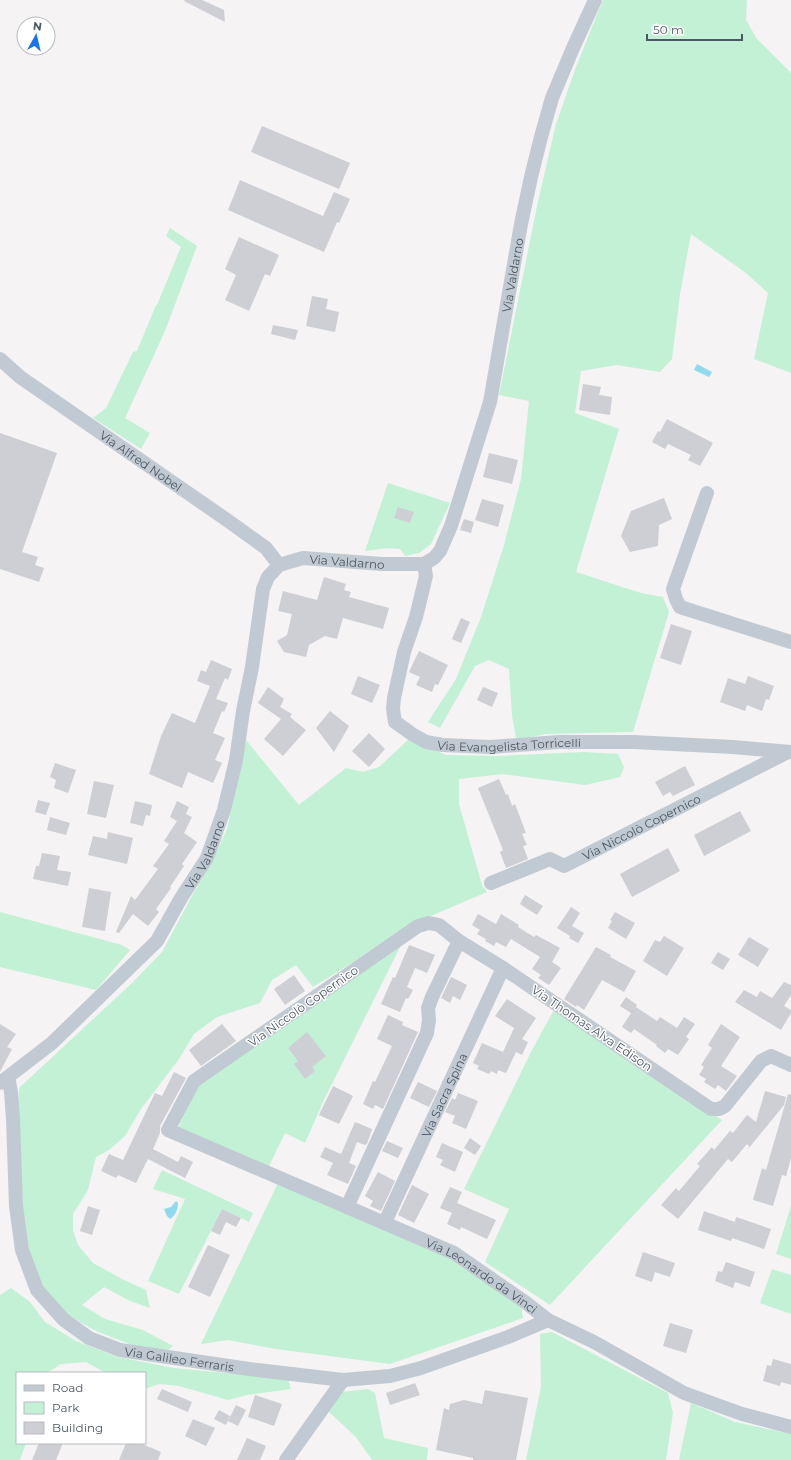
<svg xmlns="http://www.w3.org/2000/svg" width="791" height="1460" font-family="Montserrat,sans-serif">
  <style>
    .green { fill: #c3f1d5 }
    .water { fill: #90daee }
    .building { fill: #cdcfd5 }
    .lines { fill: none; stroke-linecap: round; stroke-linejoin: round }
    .minor { stroke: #c1cad2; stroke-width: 14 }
    .labels { text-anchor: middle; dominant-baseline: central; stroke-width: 3; stroke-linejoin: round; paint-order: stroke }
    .street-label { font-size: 12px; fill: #4a5661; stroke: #fff }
  </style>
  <rect width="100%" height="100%" fill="#f5f3f3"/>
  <path class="green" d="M603,0H747L746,20L757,39L791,73V373L754,359L768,293L746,273L691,234L680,294L672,359L660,372L617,365L581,371L575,413L619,429L576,572L641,593L663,597L669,612L633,732L546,734L527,738H516L512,716L509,669L489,660L475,666L440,728L428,722L456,679L481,617L504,545L521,479L529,401L499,395L537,206L556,124L576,67Z
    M170,228L197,246L165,331L125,418L150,433L141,449L93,418L106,408L133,352L137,351L156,305H157L181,247L166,236Z
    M388,483L450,503L431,544L419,553L405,556L400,549C387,547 377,550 365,551Z
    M409,739L446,755L500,756L584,752L618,754L624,767L620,777L585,785L503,774L459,779V804L482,885L487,892L405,927L352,963L313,987L296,965L272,980L260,1003L217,1017L194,1034L179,1059L141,1109L125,1136L109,1150L96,1157L88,1190L73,1214V1230L78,1245L93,1263L122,1279L146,1290L150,1308L130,1301L104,1287L82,1305L105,1319L143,1330L173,1346L164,1353L137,1347L96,1331L62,1312L43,1289L32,1262L24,1225L18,1118L19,1088L132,983L162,952L193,894L211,864L227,829L246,740L299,805L346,768L363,772L379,767Z
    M0,912L122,945L130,950L96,990L0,967Z
    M402,943L323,1102L305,1143L285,1133L268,1168L178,1128L198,1084Z
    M554,1010L722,1120L550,1305L485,1262L509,1209L464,1189L532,1050Z
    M162,1170L253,1213L249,1222L222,1209L179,1294L148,1281L185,1199L153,1189Z
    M278,1183L435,1249L521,1305L523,1318L390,1364L276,1349L228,1340L201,1344Z
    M791,1206V1259L776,1254Z
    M772,1269L791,1275V1314L760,1303Z
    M11,1288L30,1302L45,1322L76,1341L118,1357L174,1368L288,1379L291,1389L247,1395L228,1400L179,1386L159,1384L145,1389V1373H106L86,1362L61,1364L47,1373H17V1443H26L20,1460H0V1295Z
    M552,1332L668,1393L673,1413L666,1460H526L541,1387L540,1334Z
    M368,1389L375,1393L384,1438L428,1448L427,1460H372L356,1437L329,1412L341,1392Z
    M691,1403L735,1422L791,1434V1460H679Z"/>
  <path class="water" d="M697,364L712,372L709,377L694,370Z
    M176,1201L178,1203C178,1209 176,1215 170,1219L167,1216L164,1209L171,1207Z"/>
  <path class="building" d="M185,0H202L224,10L225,22L184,1Z
    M262,126L350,163L339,189L251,152Z
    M240,180L323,216L334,192L350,199L339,223L337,222L324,252L228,210Z
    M239,237L279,255L270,276L265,274L249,311L225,300L236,275L225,269Z
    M312,296L328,299L326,309L339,312L335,332L306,326Z
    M273,325L298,330L295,340L271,334Z
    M583,384L601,387L599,395L612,397L610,415L579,410Z
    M667,419L713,443L700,466L688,460L691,455L668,444L665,449L652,442L658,431L660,432Z
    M0,433L57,453L22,552L38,557L35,565L44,568L39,582L0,569Z
    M489,453L518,460L512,484L483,477Z
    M664,498L672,519L659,525L658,546L630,552L621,536L631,511Z
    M482,499L504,505L498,527L475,520Z
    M398,507L414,512L410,523L394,518Z
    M464,519L474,522L471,533L460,530Z
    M324,577L346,584L344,590L351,592L349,597L389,608L383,629L343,618L337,639L325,636L309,645L306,657L284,652L277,641L287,635L292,614L278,611L283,591L317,600Z
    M461,618L470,622L461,643L452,639Z
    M671,624L692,631L681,665L660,658Z
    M419,651L448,665L438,685L435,684L432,692L416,685L420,677L409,672Z
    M211,660L232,669L228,680L225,678L216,699L228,703L224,712L222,711L213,733L225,738L215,760L222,763L213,783L188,772L182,788L149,774L161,736L172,713L195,723L210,686L197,681L201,670L206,672Z
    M358,676L380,685L372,703L351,694Z
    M748,676L774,686L769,700L766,699L762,711L747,705L745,711L720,702L728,678L745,684Z
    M268,687L284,699L280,707L292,714L290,717L306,730L283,756L264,739L281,719L258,703Z
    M483,687L498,693L492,707L477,700Z
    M330,711L349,726L334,752L316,728Z
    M369,733L385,749L369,767L352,751Z
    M55,763L76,770L68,793L54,788L56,780L50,777Z
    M685,766L695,785L673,796L670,792L663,796L655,782Z
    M499,779L506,795L508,794L512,806L515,804L526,833L522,834L527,845L523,846L528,859L506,868L500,852L503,850L478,788Z
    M94,781L114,785L106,818L87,814Z
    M38,800L50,803L46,815L35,812Z
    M135,801L152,805L150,816L146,815L143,826L130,823Z
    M177,801L189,807L186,814L192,817L184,833L197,842L182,864L184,866L170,887L171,888L156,909L159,912L148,926L133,914L119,933L116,932L131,896L135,900L158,869L153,866L169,844L164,841L177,821L170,817Z
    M740,811L751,831L704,856L694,835Z
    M50,817L70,823L66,835L47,830Z
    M108,832L133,838L127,864L88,855L93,836L107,839Z
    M668,848L680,871L632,897L620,874Z
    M42,853L60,856L57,870L71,872L68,886L33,879L36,866H39Z
    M89,888L111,892L105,931L82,927Z
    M525,895L543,906L537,915L520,904Z
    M571,907L580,913L572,926L584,933L578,943L569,938L570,936L557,928Z
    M615,912L635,923L626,939L608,928L612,921L610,920Z
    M478,914L496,924L501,914L519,925L518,927L534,937L536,935L560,948L552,962L561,968L549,985L538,978L541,975L532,969L540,957L511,939L506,947L496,942L494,946L485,941L486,939L477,934L480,930L472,925Z
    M664,936L684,948L667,976L643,961L655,940L660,942Z
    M749,937L769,949L758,967L738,955Z
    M409,945L435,955L427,973L415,968L407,987L413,990L408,999L406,998L400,1012L381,1004L393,977L395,978Z
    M596,947L611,955L610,957L636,971L624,992L602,980L584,1010L577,1005L576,1007L564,999Z
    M718,952L730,959L723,970L711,963Z
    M294,975L305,991L285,1005L274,989Z
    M451,977L467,985L460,1000L453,996L450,1003L441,998Z
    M784,982L791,985V995L784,1006L791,1010V1013L781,1030L735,1002L744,990L757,997L760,991L772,998Z
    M626,997L637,1005L635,1008L636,1007L657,1021L660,1017L677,1028L684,1017L695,1024L686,1037L689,1039L678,1055L668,1049L665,1053L656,1046L657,1045L634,1029L631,1033L622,1027L631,1013L620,1006Z
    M507,999L536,1018L522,1039L528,1042L522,1055L516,1052L506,1073L498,1070L497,1074L491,1071L489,1074L477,1069L479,1066L473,1063L482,1043L503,1052L514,1028L495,1016Z
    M388,1015L403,1022L402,1025L418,1032L383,1109L375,1105L373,1109L363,1104L373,1081L375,1082L392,1046L377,1039Z
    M0,1024L16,1034L7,1047L12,1049L0,1072Z
    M222,1024L236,1041L201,1066L189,1050Z
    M721,1024L740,1037L721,1066L737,1076L726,1091L718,1085L715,1089L704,1082L706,1079L699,1075L704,1067L701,1065L712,1048L708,1045Z
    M307,1032L326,1056L312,1067L315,1071L305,1079L294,1064L298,1061L288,1048Z
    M174,1072L186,1078L160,1126V1133L153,1149L178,1162L181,1156L193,1162L185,1178L148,1159L136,1183L118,1175L116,1178L101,1171L109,1154L123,1160L155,1093L162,1096Z
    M418,1082L437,1091L429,1107L410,1098Z
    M333,1086L353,1096L339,1124L319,1115Z
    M765,1091L786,1097L784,1105L748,1149L749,1146L747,1144L732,1162L728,1159L678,1219L661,1205L676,1188L679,1191L700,1166L697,1164L712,1147L714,1150L730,1131L733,1133L747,1115L756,1122Z
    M458,1093L478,1101L466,1129L452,1123L455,1116L445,1112L452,1098L455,1100Z
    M788,1094L791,1095V1158L786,1176L782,1175L773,1206L753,1200L762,1168L766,1170Z
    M355,1122L372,1129L367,1144L365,1145L357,1142L349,1163L356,1166L348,1184L327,1175L333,1163L320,1157L325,1147L341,1154Z
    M470,1138L481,1146L475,1155L464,1148Z
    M387,1141L403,1148L398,1158L382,1151Z
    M442,1143L463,1152L455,1172L440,1165L443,1160L436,1157Z
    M378,1172L395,1181L381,1211L370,1206L373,1201L365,1196Z
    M412,1185L429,1194L414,1223L398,1215Z
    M450,1187L462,1192L457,1203L496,1220L487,1239L461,1227L460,1230L447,1224L452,1213L440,1208Z
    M88,1206L100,1210L92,1235L80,1231Z
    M222,1209L241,1218L236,1227L226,1222L220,1235L211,1231Z
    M704,1211L735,1222L736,1217L771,1229L764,1249L732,1238L731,1241L698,1230Z
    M208,1245L230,1255L210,1297L188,1287Z
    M643,1252L675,1263L670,1277L655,1272L652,1282L635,1276Z
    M726,1262L755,1272L750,1287L735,1282L733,1288L715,1281L718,1271L722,1272Z
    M670,1323L693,1330L686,1353L663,1346Z
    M773,1359L791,1364V1385L781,1382L780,1386L763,1381L767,1365L771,1366Z
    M415,1383L420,1395L390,1405L386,1393Z
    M162,1389L192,1402L188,1412L157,1399Z
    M485,1390L528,1398L516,1460H473V1458L436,1450L444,1408L449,1410L450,1404L464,1400L482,1404Z
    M255,1395L282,1404L274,1426L248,1417Z
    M236,1405L246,1410L238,1426L228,1421Z
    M219,1410L230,1416L226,1425L214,1419Z
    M193,1419L215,1428L206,1446L185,1436Z
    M247,1438L266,1446L260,1460H237Z
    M39,1443H63L56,1460H32Z
    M126,1443H140L161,1452L158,1460H119Z"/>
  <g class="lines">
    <g class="minor">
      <path id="s1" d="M0,359L20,377L227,520L266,548L279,565"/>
      <path d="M707,493L673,589L676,599L680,607L791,642"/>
      <path id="s2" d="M424,564L426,576L416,617L404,652L394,698L393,709L395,722L412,734L426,742L443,745L490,747L559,742H633L733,747L791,752"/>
      <path id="s3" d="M491,883L550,859L564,866L788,752"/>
      <path id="s4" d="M791,1065L771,1056L761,1061L725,1106L719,1109H711L503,968L459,941L439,925L429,923L418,926L194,1081L168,1130L454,1253L525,1302L548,1320L594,1342L684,1393L742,1414L791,1427"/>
      <path id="s5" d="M8,1077L11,1092L13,1119L16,1206L22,1250L37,1290L64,1320L89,1338L120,1350L249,1369L343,1380L390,1376L421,1368L508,1337L548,1320"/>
      <path id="s6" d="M0,1083L52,1043L157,941L181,898L207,858L224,810L236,760L243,711L252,667L263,589L268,577L279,565L303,558L382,564H424L434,558L440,551L451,526L490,402L521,224L531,177L541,137L552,98L573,48L595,0"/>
      <path d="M347,1207L427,1033L429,1020L428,1008L432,997L459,941"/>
      <path id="s7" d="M385,1222L503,968"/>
      <path d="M286,1460L343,1380"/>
    </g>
  </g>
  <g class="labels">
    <g class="street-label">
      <text stroke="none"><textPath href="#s6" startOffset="1067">Via Valdarno</textPath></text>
      <text stroke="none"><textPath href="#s1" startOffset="174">Via Alfred Nobel</textPath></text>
      <text stroke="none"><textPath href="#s6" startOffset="683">Via Valdarno</textPath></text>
      <text stroke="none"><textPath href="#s2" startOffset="283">Via Evangelista Torricelli</textPath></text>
      <text stroke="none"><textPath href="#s3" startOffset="166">Via Niccolò Copernico</textPath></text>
      <text stroke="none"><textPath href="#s6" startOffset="311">Via Valdarno</textPath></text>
      <text transform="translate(303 1006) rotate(-35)">Via Niccolò Copernico</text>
      <text transform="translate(592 1028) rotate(34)">Via Thomas Alva Edison</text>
      <text stroke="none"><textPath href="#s7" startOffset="140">Via Sacra Spina</textPath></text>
      <text stroke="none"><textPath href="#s4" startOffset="1130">Via Leonardo da Vinci</textPath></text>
      <text stroke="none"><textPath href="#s5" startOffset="381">Via Galileo Ferraris</textPath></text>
    </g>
  </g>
  <rect x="16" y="1372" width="130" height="72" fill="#ffffff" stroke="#b7bbc0"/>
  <rect x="24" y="1385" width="20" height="6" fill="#c1cad2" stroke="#b7bbc0"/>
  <text x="52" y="1392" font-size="12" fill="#4a5661">Road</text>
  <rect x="24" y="1402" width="20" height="12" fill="#c3f1d5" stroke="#b7bbc0"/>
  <text x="52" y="1412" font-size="12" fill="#4a5661">Park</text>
  <rect x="24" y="1422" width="20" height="12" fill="#cdcfd5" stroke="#b7bbc0"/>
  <text x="52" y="1432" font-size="12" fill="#4a5661">Building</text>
  <g transform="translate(36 36) rotate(8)"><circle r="19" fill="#ffffff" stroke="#b7bbc0"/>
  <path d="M0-3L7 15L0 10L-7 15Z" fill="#1a73e8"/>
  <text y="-6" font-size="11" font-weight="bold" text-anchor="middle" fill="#4a5661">N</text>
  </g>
  <path d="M647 34v6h95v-6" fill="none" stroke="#4a5661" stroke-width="2"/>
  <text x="653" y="34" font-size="12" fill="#4a5661" stroke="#ffffff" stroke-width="3" paint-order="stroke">50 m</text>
</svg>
